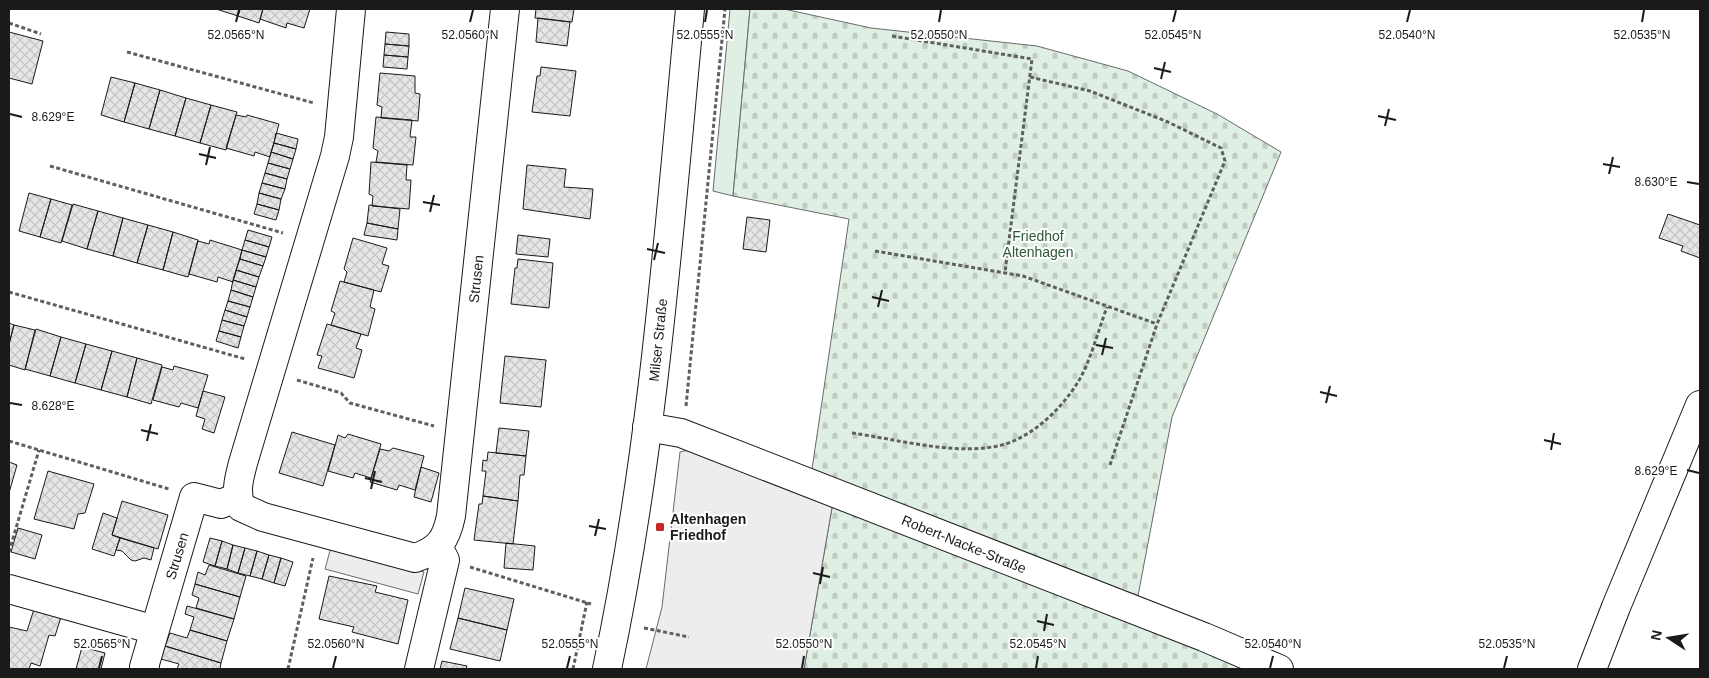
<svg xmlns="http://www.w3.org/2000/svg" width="1709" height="678" font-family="Arial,sans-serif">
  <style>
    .grass { fill: #e0efe3; stroke: #6a6a6a }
    .cemetery { fill: url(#cemetery-stones); stroke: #6a6a6a }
    .parking { fill: #ededed; stroke: #6a6a6a }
    .building { fill: url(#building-cross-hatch); stroke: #1a1a1a }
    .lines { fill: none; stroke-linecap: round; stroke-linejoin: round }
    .minor-casing { stroke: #1a1a1a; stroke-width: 30 }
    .major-casing { stroke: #1a1a1a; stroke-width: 30 }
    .path { stroke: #5f5f5f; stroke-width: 3; stroke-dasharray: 4 2.5; stroke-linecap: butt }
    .minor { stroke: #fff; stroke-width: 28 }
    .major { stroke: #fff; stroke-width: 28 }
    .ticks { fill: none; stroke: #1a1a1a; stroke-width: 2 }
    .poi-dot { fill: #c62828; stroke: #fff; stroke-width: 2 }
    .labels { text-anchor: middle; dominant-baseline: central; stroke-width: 4; stroke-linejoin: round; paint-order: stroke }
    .park-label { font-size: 14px; fill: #2b5a34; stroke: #fff }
    .street-label { font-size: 14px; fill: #1a1a1a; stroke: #fff }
    .poi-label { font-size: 14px; font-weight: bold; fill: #1a1a1a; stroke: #fff; text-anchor: start }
    .ticks-label { font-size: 12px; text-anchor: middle; fill: #1a1a1a; stroke: #fff; stroke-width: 4; stroke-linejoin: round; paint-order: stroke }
  </style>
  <defs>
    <pattern id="cemetery-stones" width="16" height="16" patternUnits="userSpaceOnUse" patternTransform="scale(1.25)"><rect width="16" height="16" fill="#e0efe3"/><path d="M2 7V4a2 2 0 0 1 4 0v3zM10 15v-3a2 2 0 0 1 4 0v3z" fill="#c0ccc2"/></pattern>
    <pattern id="building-cross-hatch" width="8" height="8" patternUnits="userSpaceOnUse" patternTransform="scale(1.25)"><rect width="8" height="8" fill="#e6e6e6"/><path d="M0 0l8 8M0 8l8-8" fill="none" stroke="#c5c5c5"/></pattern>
  </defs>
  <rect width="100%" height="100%" fill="#fff"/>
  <path class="grass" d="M730,9H750L733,196L713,191Z"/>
  <path class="cemetery" d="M750,9H784L871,28L1037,46L1128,71L1217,114L1281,152L1172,417L1137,601L812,469L849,219L733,196Z
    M833,502L1212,655L1245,669H804Z"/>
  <path class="parking" d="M689,450L833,502L804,669H646L662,607L680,452Z
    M331,547L424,572L418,594L325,569Z"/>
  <path class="building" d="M216,9H240L238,16Z
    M240,9H263L259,23L238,16Z
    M263,9H310L304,28L287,23L286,28L260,19Z
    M536,9H574L572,22L535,18Z
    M538,18L570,22L567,46L536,42Z
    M9,32L43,41L32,84L9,78Z
    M386,32L409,34V46L385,44Z
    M385,44L409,46L408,57L384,55Z
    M384,55L408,57L407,69L383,67Z
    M541,67L576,71L570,116L532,112L537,76H540Z
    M380,73L415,76V93L420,94L418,121L381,118L382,107L377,105Z
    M111,77L135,83L124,122L101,115Z
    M135,83L160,90L149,129L124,122Z
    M160,90L186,98L175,136L149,129Z
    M186,98L211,105L200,143L175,136Z
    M211,105L237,112L226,150L200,143Z
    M236,115L246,117L247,115L279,124L270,157L255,152L254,156L226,148Z
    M376,117L412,120L410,137H416L413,165L376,162L378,151L373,148Z
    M276,133L298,139L296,149L274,143Z
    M274,143L296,149L293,159L271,152Z
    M271,152L293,159L290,169L268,163Z
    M371,162L407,165L406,180H411L409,209L372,206L373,196L369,194Z
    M268,163L290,169L287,179L265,173Z
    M527,165L566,169L564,187L593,189L590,219L523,209Z
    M265,173L287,179L285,189L262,183Z
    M262,183L285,189L281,199L259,193Z
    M29,193L51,199L40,237L19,231Z
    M259,193L281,199L279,210L257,204Z
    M51,199L72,205L61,243L40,237Z
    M73,204L98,211L87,249L62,241Z
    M257,204L279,210L276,220L254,214Z
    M369,205L400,209L398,229L367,223Z
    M98,211L123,218L113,256L87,249Z
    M1668,214L1700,225V258L1681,251L1683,246L1659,238Z
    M747,217L770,220L766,252L743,249Z
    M123,218L148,225L137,263L113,256Z
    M367,223L398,229L397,240L364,235Z
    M148,225L173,232L163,270L137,263Z
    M248,230L272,237L269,247L245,240Z
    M173,232L198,240L188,277L163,270Z
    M518,235L550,239L548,257L516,254Z
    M353,238L387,248L382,264L389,266L381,292L344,282L347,272L344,269Z
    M210,240L242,250L233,282L218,277L217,282L189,274L198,241L209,244Z
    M245,240L269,247L266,257L242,250Z
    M242,250L266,257L263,266L240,259Z
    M240,259L263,266L259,277L236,270Z
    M518,259L553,263L549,308L511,304L515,268H517Z
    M236,270L259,277L256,287L233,280Z
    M233,280L256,287L253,297L231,290Z
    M340,281L374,290L370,307L375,309L368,336L331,325L335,313L331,311Z
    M231,290L253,297L250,307L228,301Z
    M228,301L250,307L247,317L225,310Z
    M225,310L247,317L244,326L222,320Z
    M222,320L244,326L241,337L219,331Z
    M9,323L14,325L9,344Z
    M327,324L361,334L356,348L362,350L354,378L318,368L322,356L317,355Z
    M14,325L35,330L25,370L9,365V344Z
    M36,329L61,337L50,376L25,369Z
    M219,331L241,337L238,348L216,341Z
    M61,337L86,344L75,383L50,376Z
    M86,344L112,351L101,390L75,383Z
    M112,351L137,358L127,397L101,390Z
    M505,356L546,360L541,407L500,403Z
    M137,358L162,365L151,404L127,397Z
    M174,366L208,375L198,408L181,403L179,407L153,400L162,367L173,370Z
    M203,391L225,397L214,433L202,429L205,419L196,416Z
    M499,428L529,431L526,456L496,453Z
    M292,432L335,445L323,486L279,473Z
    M348,434L381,444L371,478L355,473L353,478L328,471L338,435L345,438Z
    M393,448L424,456L415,490L399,485L397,490L370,482L380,449L389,451Z
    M488,452L526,456L524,475H520L518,501L483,496L486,471H482L483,460L487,461Z
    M9,462L17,465L9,493Z
    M421,467L439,473L431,502L414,497Z
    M48,471L94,484L85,513L78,514L74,529L34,519Z
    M483,496L518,501L513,544L474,540L479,504H482Z
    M122,501L168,515L158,549L112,535Z
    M103,513L117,518L112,535L120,538L114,556L92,549Z
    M18,528L42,535L35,559L11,552Z
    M120,538L154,548L151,560L144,558L135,561L131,560L122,551L116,550Z
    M210,538L222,541L215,566L203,562Z
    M222,541L233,545L227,569L215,566Z
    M506,543L535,546L533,570L504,568Z
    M233,545L245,548L238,573L227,569Z
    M245,548L257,551L250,576L238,573Z
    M257,551L269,555L262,579L250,576Z
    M269,555L281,558L274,583L262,579Z
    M281,558L293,562L285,586L274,583Z
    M209,565L246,576L240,597L195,584L198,572L205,575Z
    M329,576L377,586L375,592L408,600L398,644L352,632L354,627L319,619Z
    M195,584L240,597L234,619L196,608L199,598L192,595Z
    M465,588L514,599L507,630L458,618Z
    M35,606L62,614L55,636L49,635L40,666L31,663L29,669H9V627L27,631Z
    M187,606L234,619L227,641L190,630L194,617L185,614Z
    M458,618L507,630L500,661L450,649Z
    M190,630L227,641L221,663L165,646L170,633L187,638Z
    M165,646L221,663L220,669H177L179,664L161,659Z
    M82,647L105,653L101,669H76Z
    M442,661L467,666L466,669H440Z"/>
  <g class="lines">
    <defs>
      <path id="minor" d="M351,9L339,137L335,156L243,463C239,479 235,491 241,507L263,517L415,558C439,550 446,540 451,516L505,9
        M647,427L681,433L1204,637L1279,669
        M9,589L155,630
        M145,669L144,667L194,497L221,504L237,497
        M419,669L445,560L438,547
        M1592,669L1616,607L1700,405"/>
      <path id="major" d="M607,669C653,452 669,230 690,9"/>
    </defs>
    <use href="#minor" class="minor-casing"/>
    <use href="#major" class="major-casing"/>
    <path class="path" d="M9,23L41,34
      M892,36L1032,59L1005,272
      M127,52L314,103
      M1030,77L1090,91L1168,122L1221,148L1225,161L1157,324L1110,465
      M50,166L283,233
      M875,251L1023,276L1157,324
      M9,292L245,359
      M297,380L341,393L350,403L434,426
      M686,406L725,9
      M852,433C895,439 949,454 992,447C1028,442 1060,411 1078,382C1090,363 1099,328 1107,307
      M9,441L169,489
      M9,552L39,450
      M470,567L591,604
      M644,628L689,637
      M288,669L313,558
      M573,669L587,602"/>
    <use href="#minor" class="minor"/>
    <use href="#major" class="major"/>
  </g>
  <path class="ticks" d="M236,22L239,10M470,22L473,10M705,22L707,10M939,22L941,10M1173,22L1176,10M1407,22L1410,10M1642,22L1644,10M1154,68L1171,72M1161,79L1165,62M10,114L22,117M1378,116L1396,120M1385,126L1389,109M199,154L216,158M1603,164L1620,167M206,165L210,147M1609,174L1613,157M1687,182L1699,184M423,202L440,205M430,212L434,195M647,249L665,253M654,260L658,243M872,297L889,301M878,307L882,290M1096,345L1113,348M1102,355L1106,338M1320,392L1337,396M10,403L22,405M1326,403L1330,386M141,430L158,434M1544,440L1561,444M147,441L151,424M1551,450L1554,433M1687,470L1699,473M365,478L382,482M371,489L375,471M589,526L606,529M595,536L599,519M813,573L830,577M820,584L823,567M1037,621L1054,625M1044,631L1047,614M99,668L102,656M333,668L336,656M567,668L570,656M802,668L804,656M1036,668L1038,656M1270,668L1273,656M1504,668L1507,656"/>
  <rect class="poi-dot" x="655" y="522" width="10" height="10" rx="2.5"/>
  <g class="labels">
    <g class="park-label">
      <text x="1038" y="236">Friedhof<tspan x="1038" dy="16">Altenhagen</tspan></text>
    </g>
    <g class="street-label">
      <text transform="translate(476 279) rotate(-84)">Strusen</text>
      <text transform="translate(658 340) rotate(-84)">Milser Straße</text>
      <text transform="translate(964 544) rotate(22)">Robert-Nacke-Straße</text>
      <text transform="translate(177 556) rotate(-73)">Strusen</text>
    </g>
    <g class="poi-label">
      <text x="670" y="519">Altenhagen<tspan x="670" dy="16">Friedhof</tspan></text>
    </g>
  </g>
  <g class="ticks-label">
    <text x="236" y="39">52.0565°N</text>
    <text x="470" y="39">52.0560°N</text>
    <text x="705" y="39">52.0555°N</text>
    <text x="939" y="39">52.0550°N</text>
    <text x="1173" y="39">52.0545°N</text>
    <text x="1407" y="39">52.0540°N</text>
    <text x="1642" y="39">52.0535°N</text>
    <text x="53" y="121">8.629°E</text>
    <text x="1656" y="186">8.630°E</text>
    <text x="53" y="410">8.628°E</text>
    <text x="1656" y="475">8.629°E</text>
    <text x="102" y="648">52.0565°N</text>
    <text x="336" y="648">52.0560°N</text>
    <text x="570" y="648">52.0555°N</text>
    <text x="804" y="648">52.0550°N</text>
    <text x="1038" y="648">52.0545°N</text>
    <text x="1273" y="648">52.0540°N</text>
    <text x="1507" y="648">52.0535°N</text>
  </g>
  <rect width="1709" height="678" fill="none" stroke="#1a1a1a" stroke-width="20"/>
  <g transform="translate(1669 638) rotate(282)" stroke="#ffffff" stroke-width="4" paint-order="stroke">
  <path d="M0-4L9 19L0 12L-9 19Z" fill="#1a1a1a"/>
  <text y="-8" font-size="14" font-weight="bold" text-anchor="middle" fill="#1a1a1a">N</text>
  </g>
</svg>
